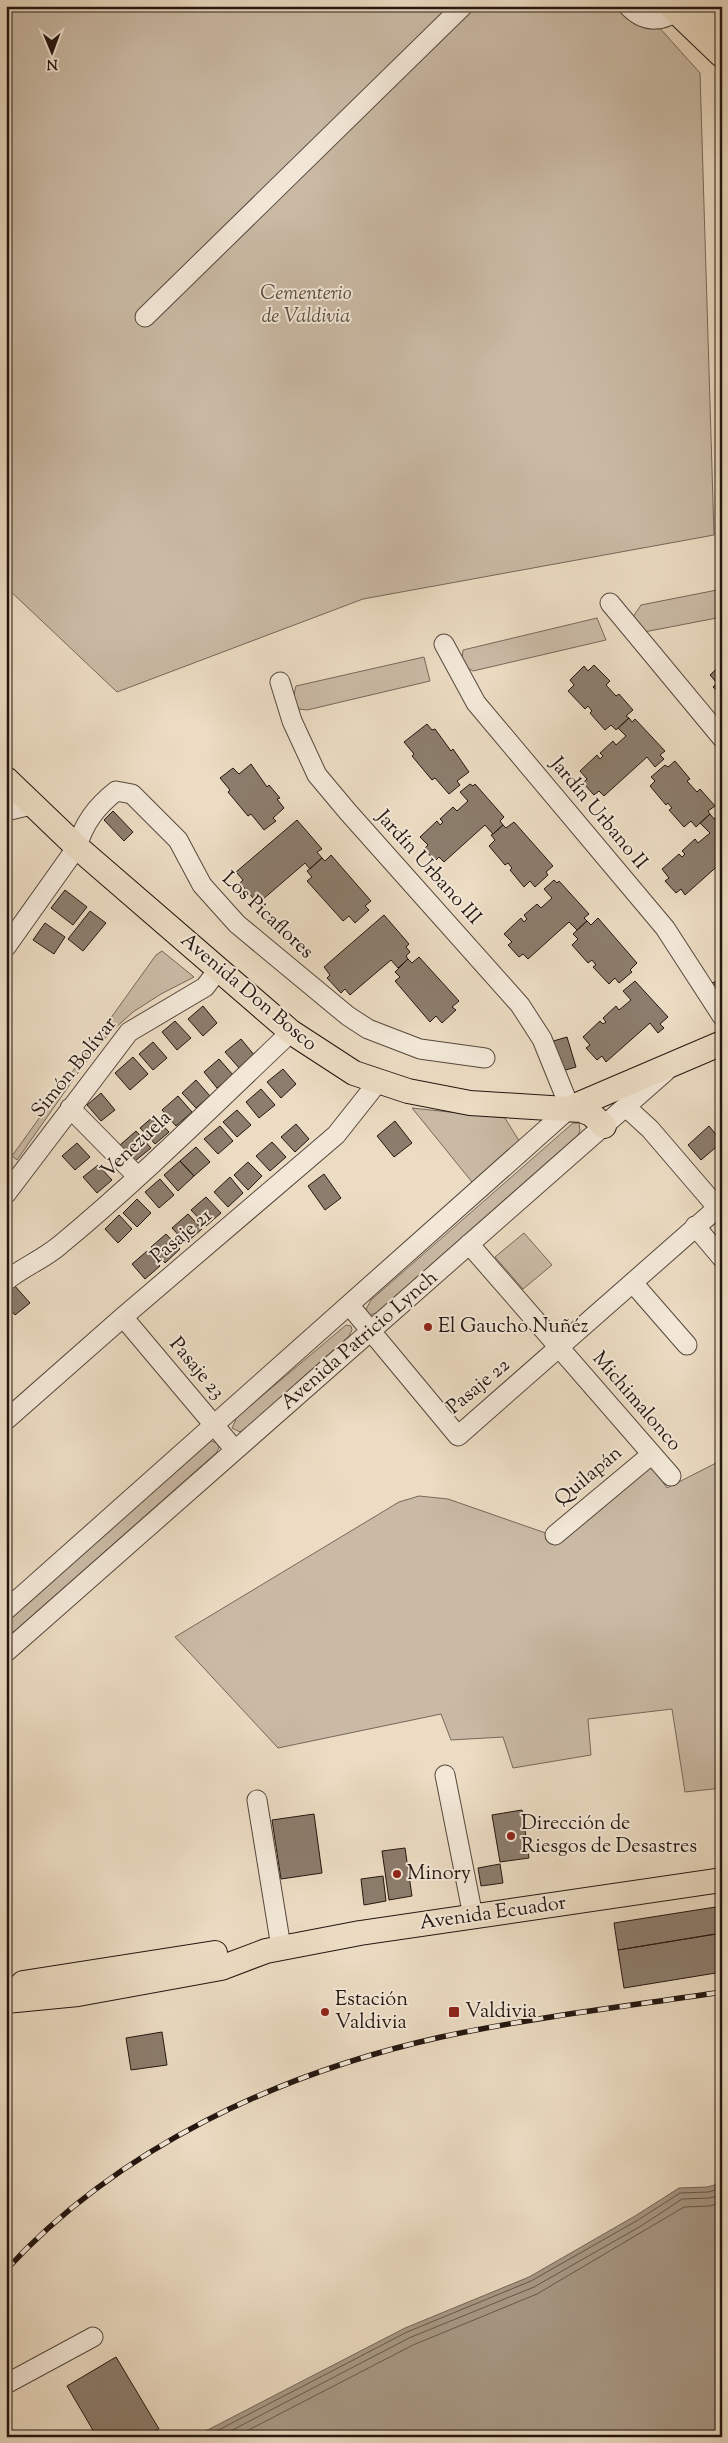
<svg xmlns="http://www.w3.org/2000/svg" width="728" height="2443" font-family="'Sorts Mill Goudy',serif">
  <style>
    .green { fill: #cabaa5; stroke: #76685a }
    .water { fill: #a89986; stroke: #736557 }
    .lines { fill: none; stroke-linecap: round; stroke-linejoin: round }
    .shore { stroke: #66584b; stroke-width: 1 }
    .building { fill: #8c7d6d; stroke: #231610 }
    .minor-casing { stroke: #55483d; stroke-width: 21 }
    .major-casing { stroke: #231610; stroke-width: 26 }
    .highway-casing { stroke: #231610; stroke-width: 30 }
    .minor { stroke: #f3e8d8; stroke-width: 19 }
    .major { stroke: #ecdcc3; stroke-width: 24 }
    .highway { stroke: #ecdcc3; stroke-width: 28 }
    .rail-casing { stroke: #231610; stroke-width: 5.5 }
    .rail { stroke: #f3e8d8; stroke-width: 4; stroke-dasharray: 11; stroke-linecap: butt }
    .poi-dot { fill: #8f2418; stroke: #f3e8d8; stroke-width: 2 }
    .labels { text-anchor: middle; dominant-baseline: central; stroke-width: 4; stroke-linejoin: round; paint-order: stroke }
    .park-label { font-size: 20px; font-style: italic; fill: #5d4f44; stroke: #f3e8d8 }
    .street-label { font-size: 20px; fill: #231610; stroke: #f3e8d8 }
    .poi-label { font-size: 20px; fill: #231610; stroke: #f3e8d8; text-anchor: start }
  </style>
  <rect width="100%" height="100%" fill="#ecdcc3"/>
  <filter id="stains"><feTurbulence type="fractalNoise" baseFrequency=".004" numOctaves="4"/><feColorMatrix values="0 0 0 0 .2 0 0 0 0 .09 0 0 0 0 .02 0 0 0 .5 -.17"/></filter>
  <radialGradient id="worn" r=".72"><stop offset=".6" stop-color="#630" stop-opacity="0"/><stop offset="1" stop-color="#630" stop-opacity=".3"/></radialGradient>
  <path class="green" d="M6,6H640L700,73L714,535L363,599L117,692L6,587Z
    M722,589V617L644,632L633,617L641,605Z
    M597,618L606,640L473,671L466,667L462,659L463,650Z
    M424,657L430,681L307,710L299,709C294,700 293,695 296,686Z
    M162,951L194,977L161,994L133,1012L113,1030L94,1050L17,1160L12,1156L156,955Z
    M412,1108L505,1118L521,1144L472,1182Z
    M573,1123H579L580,1130L578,1136L376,1313L369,1315L365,1311L371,1300Z
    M524,1233L552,1265L523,1289L495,1257Z
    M346,1325L351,1326L352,1330L349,1336L247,1427L240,1432L232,1428L237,1417Z
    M211,1441L217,1443L219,1447L217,1452L14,1632H8L6,1622Z
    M722,1444V1788L685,1792L672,1709L588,1719L591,1755L513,1768L503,1737L451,1740L441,1714L278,1748L175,1637L399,1502L419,1496L448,1499L560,1538L651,1465L667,1488L718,1462L716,1446Z"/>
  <path class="water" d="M722,2183V2437H194L405,2328L529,2277L635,2216L679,2188L707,2187Z"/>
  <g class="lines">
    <path class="shore" d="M205,2437L407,2332L531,2281L638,2220L680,2193L708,2192L722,2188
      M219,2437L409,2338L534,2287L641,2226L682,2199L709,2198L722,2195
      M235,2437L413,2345L537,2294L684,2207L710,2206L722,2202"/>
  </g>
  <path class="building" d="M722,664V696L713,687L717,683L710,675Z
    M594,665L610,681L606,685L616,696L619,694L633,710L626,716L629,718L616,730L611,725L605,730L590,713L592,711L588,706L585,709L568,691L574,685L570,680L584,666L588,671Z
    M629,718L632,722L635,719L665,751L660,755L664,759L655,767L647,757L604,796L599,791L594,795L583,783L587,779L580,771L597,755L600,759L603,756L600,753L613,741L616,745L626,736L618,728Z
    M427,724L432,730L435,729L451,751L453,749L469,772L457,781L460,785L449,794L435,778L432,780L412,756L414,754L404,742Z
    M675,761L690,779L687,781L697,792L700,789L715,806L708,811L710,814L696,827L691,821L684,827L669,810L672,808L668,803L666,805L650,786L655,781L651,777L665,765L668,767Z
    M251,764L267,787L269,785L280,798L277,799L284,808L273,818L276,821L264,830L251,814L248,816L228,792L230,790L220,778L233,768L239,774Z
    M470,784L473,786L475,784L504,817L500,821L503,825L493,834L485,825L444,862L439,857L435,861L424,849L428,845L420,837L437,821L440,825L443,822L440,819L453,807L457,811L468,801L460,792Z
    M113,811L133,832L124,841L104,820Z
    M710,814L714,819L717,817L722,822V862L685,895L681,889L676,893L665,881L669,878L662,869L679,854L682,857L685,854L682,851L695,839L698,843L710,833L700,823Z
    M297,820L322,849L317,852L322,858L310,869L305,863L262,900L258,894L253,898L240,883L243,880L236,872Z
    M514,822L553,866L546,872L548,875L535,887L530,881L524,887L510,870L512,868L508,863L505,865L489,846L495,840L491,835L493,834L503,825L506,828Z
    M331,855L371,901L365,906L369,910L355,923L349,916L343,921L307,881L312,877L307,871L322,858L325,861Z
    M554,880L557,883L559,881L589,914L584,918L587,921L577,930L569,922L528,959L523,954L519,957L508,945L512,942L504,934L521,918L524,922L527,919L524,915L537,904L541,908L552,898L544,889Z
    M65,890L87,907L73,925L51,908Z
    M90,911L106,923L83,951L68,939Z
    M384,915L409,944L406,947L410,952L406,956L408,959L398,968L391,960L350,995L345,989L341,993L327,978L330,975L324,967Z
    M598,918L637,963L630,970L632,972L619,983L615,978L609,984L593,967L596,965L592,960L588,963L572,945L578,939L573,934L587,921L591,925Z
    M45,923L65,937L54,954L33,940Z
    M419,957L459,1001L452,1007L456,1010L442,1023L436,1016L430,1022L395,981L400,977L395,972L408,959L412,963Z
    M722,979V1006L712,983Z
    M635,981L668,1017L660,1024L664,1028L658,1033L650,1023L606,1062L602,1056L597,1060L586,1048L590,1045L583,1037L600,1021L603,1024L606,1022L603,1018L616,1006L619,1010L631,1000L623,991Z
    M203,1006L217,1023L203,1036L188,1019Z
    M175,1021L191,1038L177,1050L162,1032Z
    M567,1037L576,1067L559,1072L550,1042Z
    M241,1039L255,1056L240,1069L225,1052Z
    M153,1042L167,1058L153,1070L139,1054Z
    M133,1057L148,1074L130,1090L115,1073Z
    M219,1059L233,1075L217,1088L204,1072Z
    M283,1069L296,1084L281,1098L267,1082Z
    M196,1080L210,1096L196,1108L182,1093Z
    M261,1089L275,1105L259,1118L246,1102Z
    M101,1093L115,1110L101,1121L87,1105Z
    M178,1096L192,1112L176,1126L162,1110Z
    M237,1110L251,1125L237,1137L223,1122Z
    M154,1116L169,1132L155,1144L140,1128Z
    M395,1121L412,1143L394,1157L377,1136Z
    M296,1124L309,1139L295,1152L281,1137Z
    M220,1126L233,1141L218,1154L204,1139Z
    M709,1126L722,1142L701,1160L688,1145Z
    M136,1131L151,1148L135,1161L120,1145Z
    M272,1142L286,1157L270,1171L256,1156Z
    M77,1143L90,1157L75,1170L62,1156Z
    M196,1147L210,1162L194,1176L180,1161Z
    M180,1161L194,1176L178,1191L164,1175Z
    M248,1162L262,1176L248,1190L234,1175Z
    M98,1165L112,1180L97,1193L83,1177Z
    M324,1174L341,1198L325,1210L308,1186Z
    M230,1177L243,1193L228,1207L214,1192Z
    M160,1179L174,1195L159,1208L145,1192Z
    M206,1197L221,1213L206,1226L191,1210Z
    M137,1199L151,1213L137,1227L123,1213Z
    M188,1214L202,1229L186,1243L172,1228Z
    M119,1215L132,1229L118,1243L105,1229Z
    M166,1234L180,1249L165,1263L151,1247Z
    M147,1251L160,1266L145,1279L132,1264Z
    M14,1285L30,1303L15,1315L6,1304V1292Z
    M522,1810L529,1858L500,1862L492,1815Z
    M314,1814L322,1873L281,1879L272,1820Z
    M405,1848L412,1896L389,1900L382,1851Z
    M500,1864L503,1883L481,1886L478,1868Z
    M383,1876L386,1901L364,1905L361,1879Z
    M722,1906V1933L618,1950L614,1923Z
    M722,1933V1972L624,1988L618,1950Z
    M162,2032L167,2065L131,2070L126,2038Z
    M116,2357L159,2429L145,2437H97L67,2386Z"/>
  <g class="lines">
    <defs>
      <path id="minor" d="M628,6C645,24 664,23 682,6
        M145,317L463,6
        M610,603L722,738
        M444,644L476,703L665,928L722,1016
        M6,811L31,805
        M6,947L77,847C84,823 96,807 116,791L132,794L178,840L202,885L237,924L348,1016L368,1029L420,1049L485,1058
        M626,1107L650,1129L717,1207
        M70,1108L137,1176
        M6,1194L129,1032L205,987L218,970
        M695,1226L722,1258
        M469,1244L671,1476
        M6,1281C23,1267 44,1259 60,1245C141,1178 215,1104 291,1032
        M633,1283L687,1345
        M350,1306L458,1436L722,1204
        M123,1317L235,1450
        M6,1420L123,1317L336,1135L378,1082
        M555,1535L652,1454
        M6,1610L570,1108L542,1039L520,1005L348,812L317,775L292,721L280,682
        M6,1652L666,1071
        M445,1775L473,1916
        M257,1800L281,1947
        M6,2384L93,2337"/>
      <path id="major" d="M6,779L77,847L291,1032L354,1073L408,1091L470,1103L581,1110L591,1114L604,1126
        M570,1108L722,1043
        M23,1983L215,1953
        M6,2001L78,1994L221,1968L266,1951L360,1933L722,1880"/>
      <path id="highway" d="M673,6L722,53
        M709,6L722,19"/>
    </defs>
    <use href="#minor" class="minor-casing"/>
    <use href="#major" class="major-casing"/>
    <use href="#highway" class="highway-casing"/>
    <use href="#minor" class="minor"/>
    <use href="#major" class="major"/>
    <use href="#highway" class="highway"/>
    <defs>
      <path id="rail" d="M6,2270C119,2147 280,2073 441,2037C534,2017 629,2006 722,1992"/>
    </defs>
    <use href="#rail" class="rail-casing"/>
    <use href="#rail" class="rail"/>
  </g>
  <g class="poi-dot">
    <circle cx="428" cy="1327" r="5"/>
    <circle cx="511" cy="1836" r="5"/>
    <circle cx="397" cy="1874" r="5"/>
    <circle cx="325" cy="2012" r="5"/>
    <rect x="448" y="2006" width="12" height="12" rx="2.5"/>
  </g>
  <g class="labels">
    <g class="park-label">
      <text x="306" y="294">Cementerio<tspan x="306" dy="23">de Valdivia</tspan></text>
    </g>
    <g class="street-label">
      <text transform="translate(598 814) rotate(50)">Jardín Urbano II</text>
      <text transform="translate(428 868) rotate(48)">Jardín Urbano III</text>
      <text transform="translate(267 916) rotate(43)">Los Picaflores</text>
      <text transform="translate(248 993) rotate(40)">Avenida Don Bosco</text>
      <text transform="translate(75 1068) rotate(-51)">Simón Bolívar</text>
      <text transform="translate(137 1145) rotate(-43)">Venezuela</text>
      <text transform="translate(182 1237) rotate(-40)">Pasaje 21</text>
      <text transform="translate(360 1341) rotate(-41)">Avenida Patricio Lynch</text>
      <text transform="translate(196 1369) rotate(50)">Pasaje 23</text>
      <text transform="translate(479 1387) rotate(-40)">Pasaje 22</text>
      <text transform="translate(636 1402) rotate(49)">Michimalonco</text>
      <text transform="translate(589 1477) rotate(-40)">Quilapán</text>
      <text transform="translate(493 1914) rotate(-8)">Avenida Ecuador</text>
    </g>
    <g class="poi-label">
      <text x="438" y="1327">El Gaucho Nuñéz</text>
      <text x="521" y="1824">Dirección de<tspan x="521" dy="23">Riesgos de Desastres</tspan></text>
      <text x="407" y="1874">Minory</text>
      <text x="335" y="2000">Estación<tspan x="335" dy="23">Valdivia</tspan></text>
      <text x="465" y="2012">Valdivia</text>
    </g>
  </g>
  <rect width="728" height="2443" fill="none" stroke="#ecdcc3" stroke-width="25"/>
  <rect x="8" y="8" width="713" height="2428" fill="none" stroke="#231610" stroke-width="2.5"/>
  <rect x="12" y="12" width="703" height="2418" fill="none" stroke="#231610"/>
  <g transform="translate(52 52) rotate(179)" stroke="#f3e8d8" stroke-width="4" paint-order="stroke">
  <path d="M0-4L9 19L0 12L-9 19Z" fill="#231610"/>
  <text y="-8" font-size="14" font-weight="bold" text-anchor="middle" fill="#231610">N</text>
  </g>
  <rect width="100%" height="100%" filter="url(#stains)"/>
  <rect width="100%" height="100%" fill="url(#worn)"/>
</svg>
